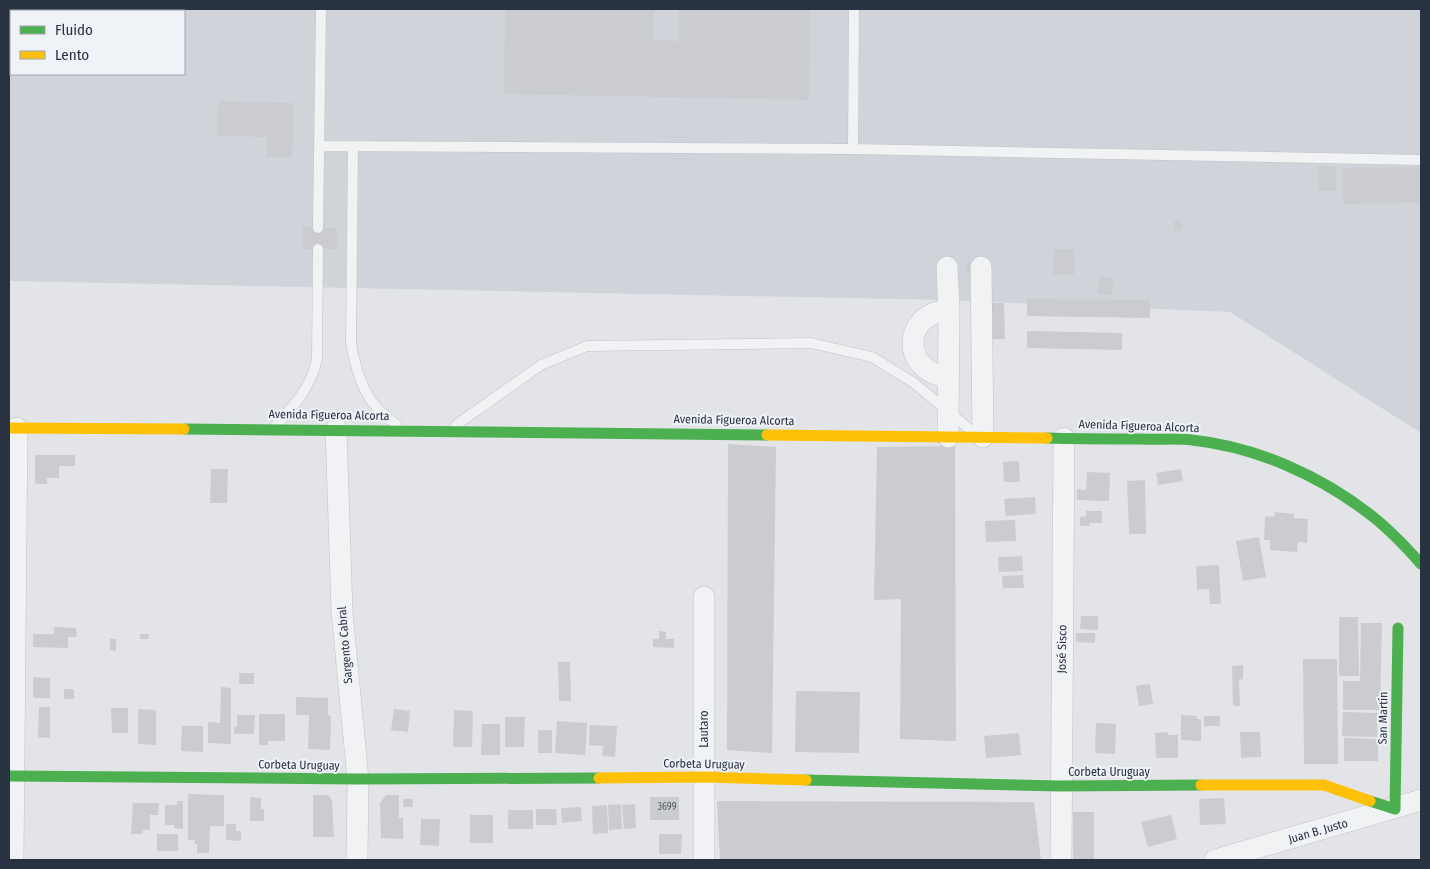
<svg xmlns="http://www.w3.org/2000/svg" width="1430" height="869" font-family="'Fira Sans Condensed',sans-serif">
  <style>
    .built { fill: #d0d4da; fill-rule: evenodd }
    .building { fill: #cacccf }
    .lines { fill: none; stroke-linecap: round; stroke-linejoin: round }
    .lane-casing { stroke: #c0c2c5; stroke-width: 11 }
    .street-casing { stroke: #c0c2c5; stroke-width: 22 }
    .lane { stroke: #f1f2f4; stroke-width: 10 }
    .street { stroke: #f1f2f4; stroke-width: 21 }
    .fast { stroke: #4caf50; stroke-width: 11 }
    .slow { stroke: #ffc107; stroke-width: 11 }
    .labels { text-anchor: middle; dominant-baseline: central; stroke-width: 4; stroke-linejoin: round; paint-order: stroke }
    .number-label { font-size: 10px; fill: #515965 }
    .street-label { font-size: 12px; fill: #283241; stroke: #eff3f7 }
  </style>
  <rect width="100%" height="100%" fill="#e2e4e7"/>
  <path class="built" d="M9,9H1421V433L1230,312L942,300L9,281ZM11,11H184V74H11Z"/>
  <path class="building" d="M505,9H653V40L679,41V9H810L809,100L504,94Z
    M218,101L294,103L292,158L266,157L267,137L217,136Z
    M1318,166H1336V191H1319Z
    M1421,167V203L1343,204V168Z
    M1174,221H1182V231H1174Z
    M303,227L337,228V249H303Z
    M1054,249H1074V275H1053Z
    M967,262H976L975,275L966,274Z
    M1099,277L1114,278L1112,295L1097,294Z
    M1027,299L1150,300V318L1027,316Z
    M986,303H1004L1005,339H986Z
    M1027,331L1122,333V350L1027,348Z
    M728,444L776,447L772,753L727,750Z
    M955,446L956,741L900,739L901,599L874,600L877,447Z
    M35,455H75V466H59V478H47V484H35Z
    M1019,461L1020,482H1004L1003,462Z
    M211,469H228L227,503H210Z
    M1181,469L1183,481L1158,485L1156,473Z
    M1087,472L1110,473L1109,501L1077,500V489L1086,490Z
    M1145,480L1146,534H1129L1127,481Z
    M1035,497L1036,514L1006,516L1004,499Z
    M1086,511H1102V523H1089L1090,526H1080V517L1086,516Z
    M1275,512L1294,514V518L1308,519L1307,543L1298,542L1297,552L1270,550V540H1264L1265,516L1274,517Z
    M1015,520L1016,541L986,542L985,521Z
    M1259,537L1266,577L1243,581L1236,541Z
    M1022,556L1023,571L999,572L998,557Z
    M1219,565L1221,604H1210L1209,589L1197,590L1196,566Z
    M1023,575L1024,588H1003L1002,576Z
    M1081,616H1098V630L1080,629Z
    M1339,617H1358L1359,676H1339Z
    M1361,623H1382L1380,710H1343V681H1360Z
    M54,627L76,628L77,637H68V648L33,647V634H54Z
    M659,631L666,632V639H674V648L653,647V639H659Z
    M1076,633H1095V643L1076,642Z
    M140,634H149L148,639H140Z
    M110,639H116V651L110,650Z
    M1303,659H1337L1338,764H1304Z
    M558,662H570L571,701H559Z
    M1243,665V679L1239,680L1240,706H1233L1232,666Z
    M239,673H254V684H239Z
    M33,677L50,678V698H33Z
    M1150,684L1153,704L1139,706L1136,686Z
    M221,687L231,688V744L208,743V722L220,723Z
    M64,689H74V699H64Z
    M796,691L860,692L859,753L795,752Z
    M296,697L328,698V715L331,716L330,750L308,749L309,715H296Z
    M39,707H50V738L38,737Z
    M111,708H128V733H112Z
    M138,709L156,710V745L138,744Z
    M394,709L410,711L408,732L391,730Z
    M454,710L473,711L472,747H453Z
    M1343,712L1378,713L1377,737L1342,736Z
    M259,714H285V741H268V745H259Z
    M237,715H255L254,734H234V727H237Z
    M1181,715L1197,716V719H1201V741L1181,740Z
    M1204,716H1220V726H1204Z
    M505,717H525L524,747H505Z
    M557,721L587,723L585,755L555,753Z
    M1096,723L1116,724L1115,754L1095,753Z
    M482,724H500V755H481Z
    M590,725L617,726L615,757L602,756L603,746L589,745Z
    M182,726H203V752L181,751Z
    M538,730H552V753H538Z
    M1168,732V735H1178V758H1156L1155,733Z
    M1240,732H1260L1261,757L1241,758Z
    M1019,733L1021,755L986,758L984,736Z
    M1344,738L1378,739V761H1344Z
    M188,794L224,795V826H210L209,853H197V844H194L195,840H188Z
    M313,795H328L332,800L334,837H313Z
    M386,795H399V818H403V839L381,838L380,803Z
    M250,797L261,798V809H264V821H250Z
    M650,797H679V820H650Z
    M1224,798L1226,824L1200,825L1199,799Z
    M403,799H413V807H403Z
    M177,801H183V829L174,828V825H165V805H177Z
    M717,801L1034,802L1041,860H720Z
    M133,803H159L158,815H150V830H143V834H131Z
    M621,804L622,829L609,830L608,805Z
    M635,804L636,828L624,829L622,805Z
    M607,805L608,833L593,834L592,806Z
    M581,807L582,821L562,823L561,808Z
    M536,809H556L557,825H536Z
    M508,810H533V829H508Z
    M1073,812H1094V860H1073Z
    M470,815H493V843H470Z
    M1171,815L1177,839L1148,847L1141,822Z
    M421,819H440L439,846L420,845Z
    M226,824H236V831H241V841L226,840Z
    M157,834H178V851H157Z
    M659,834H682L681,854H659Z"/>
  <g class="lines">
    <defs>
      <path id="lane" d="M319,146L853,149L1421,160
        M353,146L351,343C357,377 366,405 396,424
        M853,149L854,9
        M318,228L321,9
        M276,425C295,405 311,387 317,359L318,249
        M456,425L541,365L587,346L811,343L872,357L914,383L973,432"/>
      <path id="street" d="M947,267L949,310L948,437
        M981,267L983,437
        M949,377C901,373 901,313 949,310
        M336,429L342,612L358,779L357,860
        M704,597V860
        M13,860L17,428
        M1061,860L1064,438
        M1215,860L1421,800"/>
    </defs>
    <use href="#lane" class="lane-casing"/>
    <use href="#street" class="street-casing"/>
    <use href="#lane" class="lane"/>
    <use href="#street" class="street"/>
    <path class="fast" d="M184,429L767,435
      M1047,438C1079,439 1110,439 1142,439C1158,440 1175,438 1192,440C1257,447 1321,476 1372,516C1390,530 1406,547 1421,564
      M9,776L358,779L599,778
      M806,780L1060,786L1201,785
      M1370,801L1395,809L1398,628"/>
    <path class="slow" d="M9,428L184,429
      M767,435L1047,438
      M599,778L705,777L806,780
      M1201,785H1324L1370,801"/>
  </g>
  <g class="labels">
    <g class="number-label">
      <text x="667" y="807">3699</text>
    </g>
    <g class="street-label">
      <text transform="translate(329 415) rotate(1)">Avenida Figueroa Alcorta</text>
      <text transform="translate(734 420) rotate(1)">Avenida Figueroa Alcorta</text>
      <text transform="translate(1139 426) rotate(2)">Avenida Figueroa Alcorta</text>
      <text transform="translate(345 645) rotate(-95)">Sargento Cabral</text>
      <text transform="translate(1062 649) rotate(-89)">José Sisco</text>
      <text transform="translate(1383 718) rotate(-89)">San Martín</text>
      <text transform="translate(704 729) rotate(-90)">Lautaro</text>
      <text transform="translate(704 764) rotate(1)">Corbeta Uruguay</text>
      <text transform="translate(299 765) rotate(1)">Corbeta Uruguay</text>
      <text x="1109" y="772">Corbeta Uruguay</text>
      <text transform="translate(1318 831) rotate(-16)">Juan B. Justo</text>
    </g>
  </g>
  <rect width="1430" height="869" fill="none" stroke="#283241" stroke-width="20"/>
  <rect x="10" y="10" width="175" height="65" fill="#eff3f7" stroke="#9fa6ae"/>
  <rect x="20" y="26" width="25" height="8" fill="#4caf50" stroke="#9fa6ae"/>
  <text x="55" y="35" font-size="15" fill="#283241">Fluido</text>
  <rect x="20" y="51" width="25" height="8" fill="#ffc107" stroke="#9fa6ae"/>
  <text x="55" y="60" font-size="15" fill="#283241">Lento</text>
</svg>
